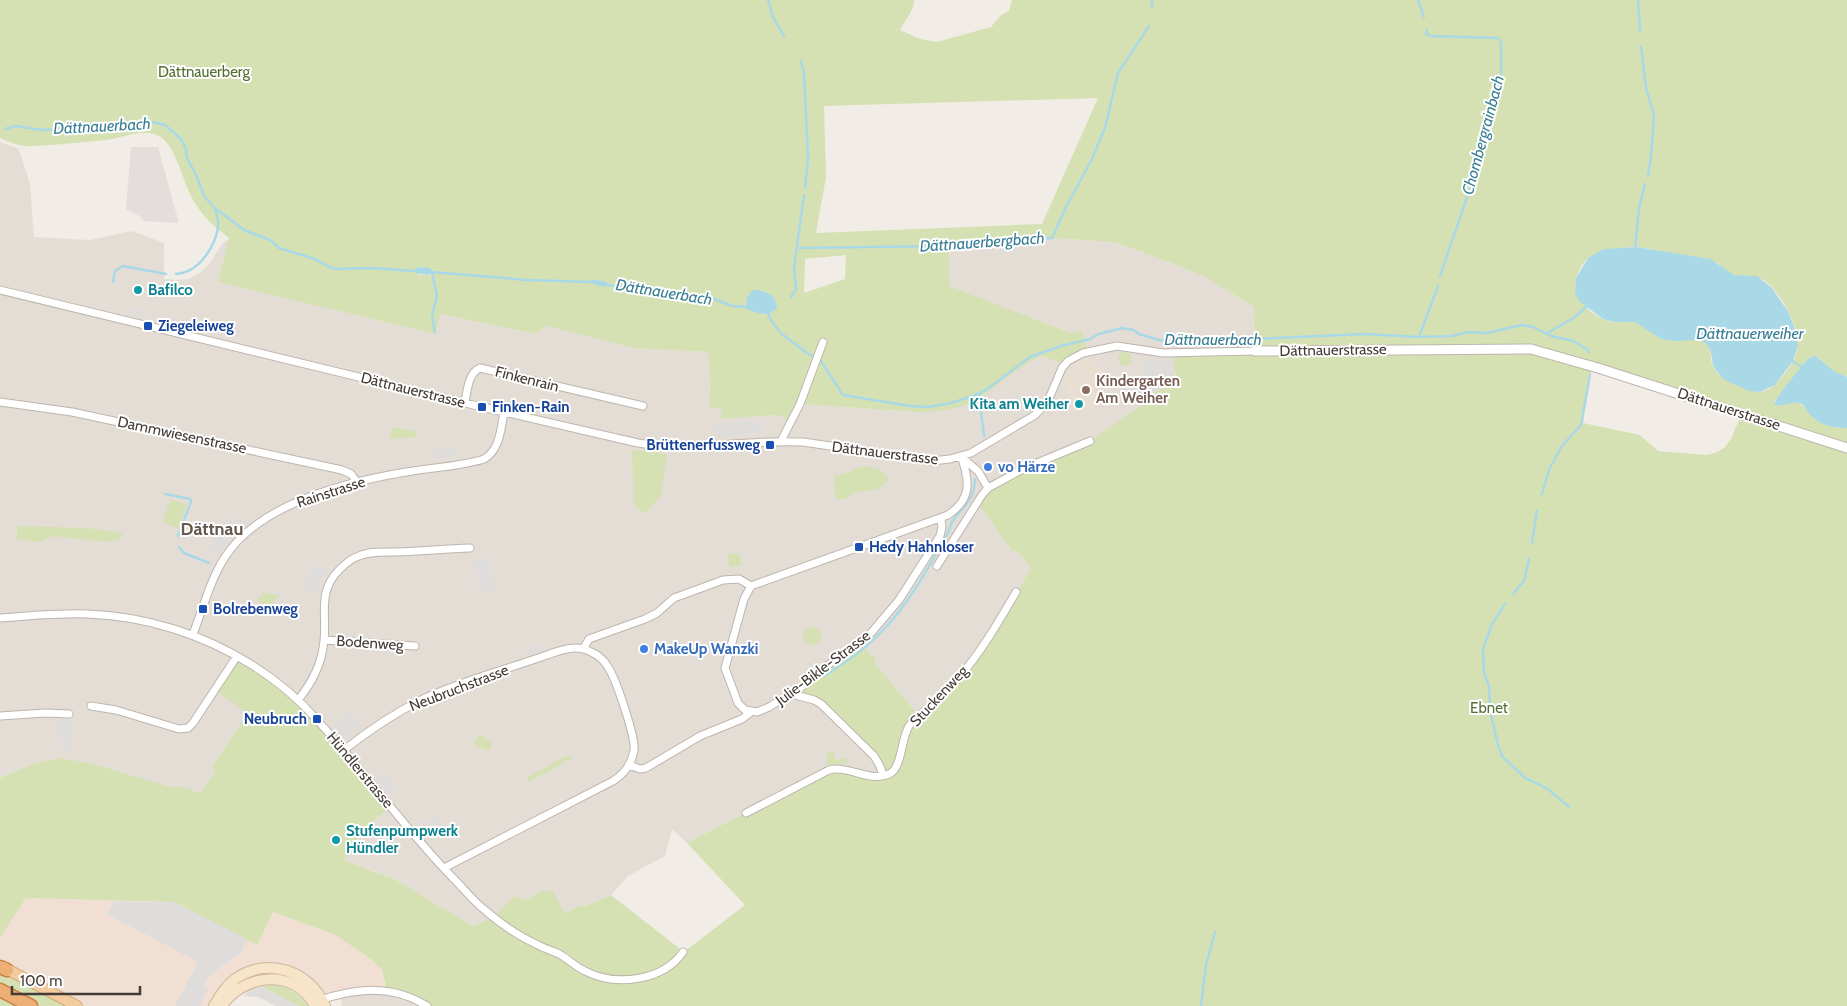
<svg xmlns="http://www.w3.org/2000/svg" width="1847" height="1006" font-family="Cabin,sans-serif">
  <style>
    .residential { fill: #e4ddd5 }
    .commercial { fill: #f1dfd3 }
    .industrial { fill: #e3dedb }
    .education { fill: #e8ded2 }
    .green { fill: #d5e1b3; fill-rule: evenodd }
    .parking { fill: #dfdddb }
    .water { fill: #a9d9e7 }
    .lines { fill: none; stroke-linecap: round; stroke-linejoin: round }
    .stream { stroke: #a9d9e7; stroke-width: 2.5 }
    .minor-casing { stroke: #beb5ad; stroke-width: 9 }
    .tertiary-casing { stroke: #beb5ad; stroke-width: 11 }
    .secondary-casing { stroke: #cfb89d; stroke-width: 12 }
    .primary-casing { stroke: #d5a470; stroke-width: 12 }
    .motorway-casing { stroke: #cb8247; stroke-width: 15 }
    .minor { stroke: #fff; stroke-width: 7 }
    .tertiary { stroke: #fff; stroke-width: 9 }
    .secondary { stroke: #f8e4c9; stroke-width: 10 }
    .primary { stroke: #f2cb9e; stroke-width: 10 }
    .motorway { stroke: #edaf75; stroke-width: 12 }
    .culture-dot { fill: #0f9aa8; stroke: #fff; stroke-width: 2 }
    .transit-dot { fill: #1a4fb4; stroke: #fff; stroke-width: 2 }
    .education-dot { fill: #8d6e63; stroke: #fff; stroke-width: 2 }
    .shop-dot { fill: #3f7fe0; stroke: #fff; stroke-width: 2 }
    .labels { text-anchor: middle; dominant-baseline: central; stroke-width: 4; stroke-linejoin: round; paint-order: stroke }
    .park-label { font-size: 15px; fill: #536e31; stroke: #fff }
    .culture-label { font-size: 15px; font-weight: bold; fill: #0d838f; stroke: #fff; text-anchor: start }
    .transit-label { font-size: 15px; font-weight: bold; fill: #164399; stroke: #fff; text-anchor: start }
    .street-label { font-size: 15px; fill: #433c36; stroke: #fff }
    .education-label { font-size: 15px; font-weight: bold; fill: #785e54; stroke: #fff; text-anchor: start }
    .shop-label { font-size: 15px; font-weight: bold; fill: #366cbe; stroke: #fff; text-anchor: start }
    .water-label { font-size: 16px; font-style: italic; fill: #387e94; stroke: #fff }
    .quarter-label { font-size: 18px; font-weight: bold; fill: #64584f; stroke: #fff }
  </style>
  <rect width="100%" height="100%" fill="#f1ece6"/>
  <path class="residential" d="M0,142L19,149L30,184L34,237L90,240L132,231L164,243V279L176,280L188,279L200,273L209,264L223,243L229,239L219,282L435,334L439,314L535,334L547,325L633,348L709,352L710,377L709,408H721L722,419L775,415L782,417L790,424L800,404L916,412L942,410L970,403L978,399L1021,366L1042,356L1065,364L1083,336L1082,330L1071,333L948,286L949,246L1052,238L1114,242L1169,262L1205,277L1254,307L1255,351L1173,367L1143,399L1145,403L1090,441L1013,552L1016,550L1031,568L994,630L971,662L919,716L875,663L876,656L871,655L860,643L814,700L874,756L883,776L793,789L687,843L672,829L665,856L628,876L611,895L583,907L581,904L565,913L544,890L494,917L473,926L396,880L343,859L360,833L390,807L249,713L213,767L215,771L201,793L184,787L167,786L35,763L0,778Z
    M384,990L427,1006H342L340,994Z"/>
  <path class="commercial" d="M26,898L174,902L257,944L273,912L336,935L372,960L379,965L383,971L384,990L322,1000L293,973H246L214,1006H77L0,965V938Z"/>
  <path class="industrial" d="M131,147H158L179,223L144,221L141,217L126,209Z"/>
  <path class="education" d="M1088,358L1115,380L1096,398L1098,406L1073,413L1064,381L1069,370L1079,362Z"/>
  <path class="green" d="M0,0H914C915,10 904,21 900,30L920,39L937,42L991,27L1001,15L1009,11L1012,0H1847V377L1835,372L1818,357L1807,361L1774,402L1778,406L1789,403H1799L1836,428H1847V1006H427L384,990L385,984L382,969L372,960L336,935L273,912L257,945L174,902L26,898L0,938V778L35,763L61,758L97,765L167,786L184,787L201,793L215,771L212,767L248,713L215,690L237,656L291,694L390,807L360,833L344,860L396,880L473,926L494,917L514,896L526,900L544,890L546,892L551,889L565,913L582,904L583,907L611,895L684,952L745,905L687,843L829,770L879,776L880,766L821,704L791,694L860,643L871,655L876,656L875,663L919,716L943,695L994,630L1031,568L1016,550L1013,552L977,502L988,488L1090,441L1145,403L1143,399L1177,379L1173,367L1175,353L1255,350L1254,307L1205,277L1169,262L1114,242L1052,238L949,246V286L1071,333L1082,330L1088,351L1065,365L1042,356C1017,366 1000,386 977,399C960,410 936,412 916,412L800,404L790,424L782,417L775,415L722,419L721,408H709L710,377L708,352L633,348L547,326L535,334L440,314L435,334L218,282L229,238C212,224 202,217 191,196C183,180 176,149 162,138C146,126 123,138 106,140C82,142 57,145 33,146C21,147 11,143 0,138ZM1098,98L1042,224L816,233L826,177L824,106ZM1636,247C1652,249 1668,253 1684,256C1694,258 1705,257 1714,261C1722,264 1727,274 1736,275C1745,277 1752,274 1762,279C1779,288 1803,331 1797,351C1794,363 1783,377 1774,385C1762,397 1750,391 1736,384C1727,380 1718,377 1713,366C1709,359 1714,348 1705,342C1695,336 1678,342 1667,340C1654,338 1647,326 1635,322C1627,320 1620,323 1612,322C1595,319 1572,299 1576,280C1578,271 1583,260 1592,256C1609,249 1618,247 1636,247ZM846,255L845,279L804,293L805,259ZM419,267L428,268L433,272L431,275H420L415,270ZM761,290L770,294L764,315L745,305L748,295ZM1592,366L1742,413L1731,439L1725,447L1718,452L1707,455L1658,451L1640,435L1583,423Z
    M1118 359a7 7 0 1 1 14 0a7 7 0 1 1-14 0Z
    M391,428H400L416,432V437L390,439Z
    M632,450L667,454L661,495L646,514L634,506Z
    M866,466C877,468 883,469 888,480C876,498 858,484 846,499H835L834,476L848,473L856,468Z
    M171,499L187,505L178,528L162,522Z
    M17,526L86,528L123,533L119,539L106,542L53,536L40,542L17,539Z
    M728,554H740L741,566L729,567Z
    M264,592L279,596L267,608L257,599Z
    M803 636a9 9 0 1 1 18 0a9 9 0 1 1-18 0Z
    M479,734C486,737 489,739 492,746L489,751L474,745Z
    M834,752L835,760L846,758L847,763L827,765L826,753Z
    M566,756L572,758L529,782L527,777Z
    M0,965L77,1006H0Z
    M268,984C285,985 298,992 309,1006H298L260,986Z"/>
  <path class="parking" d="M128,308L153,314L150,318L124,313Z
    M1145,360L1173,361L1174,373L1178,379L1143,399L1139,393L1134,396L1125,379L1144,374Z
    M763,420L764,433L715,437L714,424Z
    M455,447L456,457L431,459L430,450Z
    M235,514L246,524L229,541L217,556L205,552L219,532Z
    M491,557L494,591H479L474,560Z
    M316,562L327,570L319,582L317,593L304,591L308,576Z
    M542,643L547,655L529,661L525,650Z
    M353,713L360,724L344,738L333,726L346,714Z
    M57,718L71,719L70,752H62Z
    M384,773L398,789L390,796L376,779Z
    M436,816L440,828L424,834L419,824Z
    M114,902H174L247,939L241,953L210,975L203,986L208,989L200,1006H175L198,962L107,914Z
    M260,986L298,1006H276L258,997L243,996L251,989Z"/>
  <path class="water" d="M1636,247L1711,259L1734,275L1757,276L1772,288L1789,313L1797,335L1798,346L1793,361L1775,385L1760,392L1749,391L1723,379L1713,366L1711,352L1708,346L1704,342L1698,340L1674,341L1661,339L1635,322H1614L1603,319L1579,301L1575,293L1576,278L1588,258L1603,249Z
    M421,267L430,268L433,273L427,275L415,273L416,268Z
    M593,280L604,281L611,285C605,288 594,286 590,281Z
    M753,290C764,289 777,295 777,308C764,319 759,312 745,309L747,297Z
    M1816,356L1835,372L1847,377V428C1837,428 1828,427 1819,422C1798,408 1812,397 1779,406L1774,404C1775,399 1803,364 1808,359C1812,356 1811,357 1816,356Z"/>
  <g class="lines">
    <path class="stream" d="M768,0L773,17L784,36
      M1418,0L1424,17
      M1638,0L1640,31
      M1152,8V0
      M1427,30L1426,34L1431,36L1498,38L1501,42V75L1492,116L1472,164L1474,177L1440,276
      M1641,47L1646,88L1654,116L1651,157L1648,176
      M801,61L804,72L808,157L805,188
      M5,129L16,126L42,130L60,129L88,124L105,128H111L116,124L152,122L165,125L181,139L186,149L187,158L196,175L204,196L215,208L244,230L270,240L279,248L315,259L327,266L336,269L370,268L416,271
      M797,248L944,246L1052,238L1066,207L1091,161L1105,128L1118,73L1149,26
      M1635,249L1639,208L1645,184
      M431,272L527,280L593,282
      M432,273L437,295L432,316L435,332
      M176,274C180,273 185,273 188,271C204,264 220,238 218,220C217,216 216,212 215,208
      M113,282L115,271L123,266L166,274
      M608,285L653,291L707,296L732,306L747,307
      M791,297L796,289L794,268L804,195
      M767,311L772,322L782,334L807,353L821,361L843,395L910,406L928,407L951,403L973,396L986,390L1030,357L1061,346L1090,339L1099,334L1122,328L1133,330L1139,334L1163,341L1192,342L1364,334L1419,337L1452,336L1468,332L1487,333L1522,325L1533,327L1551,336L1573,341L1588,350L1589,352
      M1546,334L1575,317L1588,305
      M1419,337L1438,286
      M1792,361L1802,367
      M979,394L984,436
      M165,494L190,499L191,502L178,536
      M1542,494L1549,470L1561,447L1581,425L1590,375
      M1532,543L1537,511
      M179,547L184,553L209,563
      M1513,594L1524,581L1529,559
      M1505,604L1492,624L1483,649L1484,673L1489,686L1490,711L1498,745L1502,756L1524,777L1548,789L1569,807
      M824,676C846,662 867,648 884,629C910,602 928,568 946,536C949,532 950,526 952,522C963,504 974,504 975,479
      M1201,1006L1206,965L1215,932"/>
    <defs>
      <path id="minor" d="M0,290L482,407L638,443C693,452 748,439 803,442L932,461L950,459L971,453L1035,415L1048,401L1062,368L1068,361L1083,353L1117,346L1163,353L1255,351
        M0,402L72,412L342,470L351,474L357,482
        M465,403C467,392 468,373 480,368L643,406
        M781,441L800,404L823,342
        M988,488L1023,469L1090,441
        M937,566L982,495L988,488L978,471L961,457
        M751,586L744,599L725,668L738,703L745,710L757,712L769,707L803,686L821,670L852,648L871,633L899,600L940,536L942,527L941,519
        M751,586L948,515C972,499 970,481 961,456
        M0,618C29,616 58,613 87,614C145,616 203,634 252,665C276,680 299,699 318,721C365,772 405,829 454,879C464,889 474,902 486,911C501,924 520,937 538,945C545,949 554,951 561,955C569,960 576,967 585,971C616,987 663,981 683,952
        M193,634C203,609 210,580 225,557C260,503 346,482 406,472C429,468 463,466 484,459C500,450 501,428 504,412
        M324,640L415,646
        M583,649L589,639L645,619L657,613L674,598L723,580L739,579L751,586
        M791,694L814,700L821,704L874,756L880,766L883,776
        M298,700C312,683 322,664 324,641C327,614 317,591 340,569C345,564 352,558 359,556C370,551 385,552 397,552C421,551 446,549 470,548
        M91,706L116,710L179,729L188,728L193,723L237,656
        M0,716L45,713L69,714
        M344,750C368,731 393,714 421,700C461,681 505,670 547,655C561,650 576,644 591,652C598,655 604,660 608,667C616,679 636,738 634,750C632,764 624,774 613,781L444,868
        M629,765L640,769L646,768L700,736L742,719L751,712
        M746,813L829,770C849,765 870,783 889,774C902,769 901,738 909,726C915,718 924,712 932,705C940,697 948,689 956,681C980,654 998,623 1016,592
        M318,1001C355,988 392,984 427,1006"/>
      <path id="tertiary" d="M1255,351L1531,349L1598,368L1847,448"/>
      <path id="secondary" d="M214,1006C220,996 226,986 235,979C268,956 310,971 325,1006
        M222,1006C244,973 295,968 315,1006"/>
      <path id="primary" d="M3,967L77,1006"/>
      <path id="motorway" d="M0,967L7,970
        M0,990L31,1006"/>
    </defs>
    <use href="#minor" class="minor-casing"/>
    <use href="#tertiary" class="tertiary-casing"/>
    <use href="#secondary" class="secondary-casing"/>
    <use href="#primary" class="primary-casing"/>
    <use href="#motorway" class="motorway-casing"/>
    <use href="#minor" class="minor"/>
    <use href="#tertiary" class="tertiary"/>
    <use href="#secondary" class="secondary"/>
    <use href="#primary" class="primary"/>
    <use href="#motorway" class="motorway"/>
  </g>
  <g class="culture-dot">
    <circle cx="138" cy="290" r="5"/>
    <circle cx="1079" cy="404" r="5"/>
    <circle cx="336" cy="840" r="5"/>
  </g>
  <g class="transit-dot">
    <rect x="143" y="321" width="10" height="10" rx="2.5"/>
    <rect x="477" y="402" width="10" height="10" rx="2.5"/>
    <rect x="765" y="440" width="10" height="10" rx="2.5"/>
    <rect x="854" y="542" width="10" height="10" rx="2.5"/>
    <rect x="198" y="604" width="10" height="10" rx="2.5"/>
    <rect x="312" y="714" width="10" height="10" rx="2.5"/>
  </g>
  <circle class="education-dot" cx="1086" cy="390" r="5"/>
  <g class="shop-dot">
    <circle cx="988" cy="467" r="5"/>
    <circle cx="644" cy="649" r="5"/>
  </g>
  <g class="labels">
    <g class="park-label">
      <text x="204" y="72">Dättnauerberg</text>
      <text x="1489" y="708">Ebnet</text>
    </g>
    <g class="culture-label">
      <text x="148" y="290">Bafilco</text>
      <text x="1069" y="404" text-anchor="end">Kita am Weiher</text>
      <text x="346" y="831">Stufenpumpwerk<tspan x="346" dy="17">Hündler</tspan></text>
    </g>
    <g class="transit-label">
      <text x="158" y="326">Ziegeleiweg</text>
      <text x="492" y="407">Finken-Rain</text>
      <text x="760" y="445" text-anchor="end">Brüttenerfussweg</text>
      <text x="869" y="547">Hedy Hahnloser</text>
      <text x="213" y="609">Bolrebenweg</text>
      <text x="307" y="719" text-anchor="end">Neubruch</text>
    </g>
    <g class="street-label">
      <text transform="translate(1333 350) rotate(-1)">Dättnauerstrasse</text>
      <text transform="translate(527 379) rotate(14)">Finkenrain</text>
      <text transform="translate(413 390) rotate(14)">Dättnauerstrasse</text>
      <text transform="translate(1729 409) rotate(18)">Dättnauerstrasse</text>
      <text transform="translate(182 435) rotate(12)">Dammwiesenstrasse</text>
      <text transform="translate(885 453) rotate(7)">Dättnauerstrasse</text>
      <text transform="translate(331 492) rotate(-18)">Rainstrasse</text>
      <text transform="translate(370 643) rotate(4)">Bodenweg</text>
      <text transform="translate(823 668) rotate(-37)">Julie-Bikle-Strasse</text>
      <text transform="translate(459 688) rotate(-21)">Neubruchstrasse</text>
      <text transform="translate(939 696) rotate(-47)">Stuckenweg</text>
      <text transform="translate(360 770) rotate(50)">Hündlerstrasse</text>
    </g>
    <g class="education-label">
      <text x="1096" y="381">Kindergarten<tspan x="1096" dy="17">Am Weiher</tspan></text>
    </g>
    <g class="shop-label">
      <text x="998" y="467">vo Härze</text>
      <text x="654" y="649">MakeUp Wanzki</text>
    </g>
    <g class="water-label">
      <text transform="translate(102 126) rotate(-3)">Dättnauerbach</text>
      <text transform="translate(1483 135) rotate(-75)">Chombergrainbach</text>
      <text transform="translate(982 242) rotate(-4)">Dättnauerbergbach</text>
      <text transform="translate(664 292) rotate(9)">Dättnauerbach</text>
      <text x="1750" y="333">Dättnauerweiher</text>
      <text x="1213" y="339">Dättnauerbach</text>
    </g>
    <g class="quarter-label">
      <text x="212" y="529">Dättnau</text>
    </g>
  </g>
  <path d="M12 986v8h128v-8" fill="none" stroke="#433c36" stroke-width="2.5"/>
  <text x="20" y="986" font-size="15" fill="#433c36" stroke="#ffffff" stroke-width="4" paint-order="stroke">100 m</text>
</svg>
